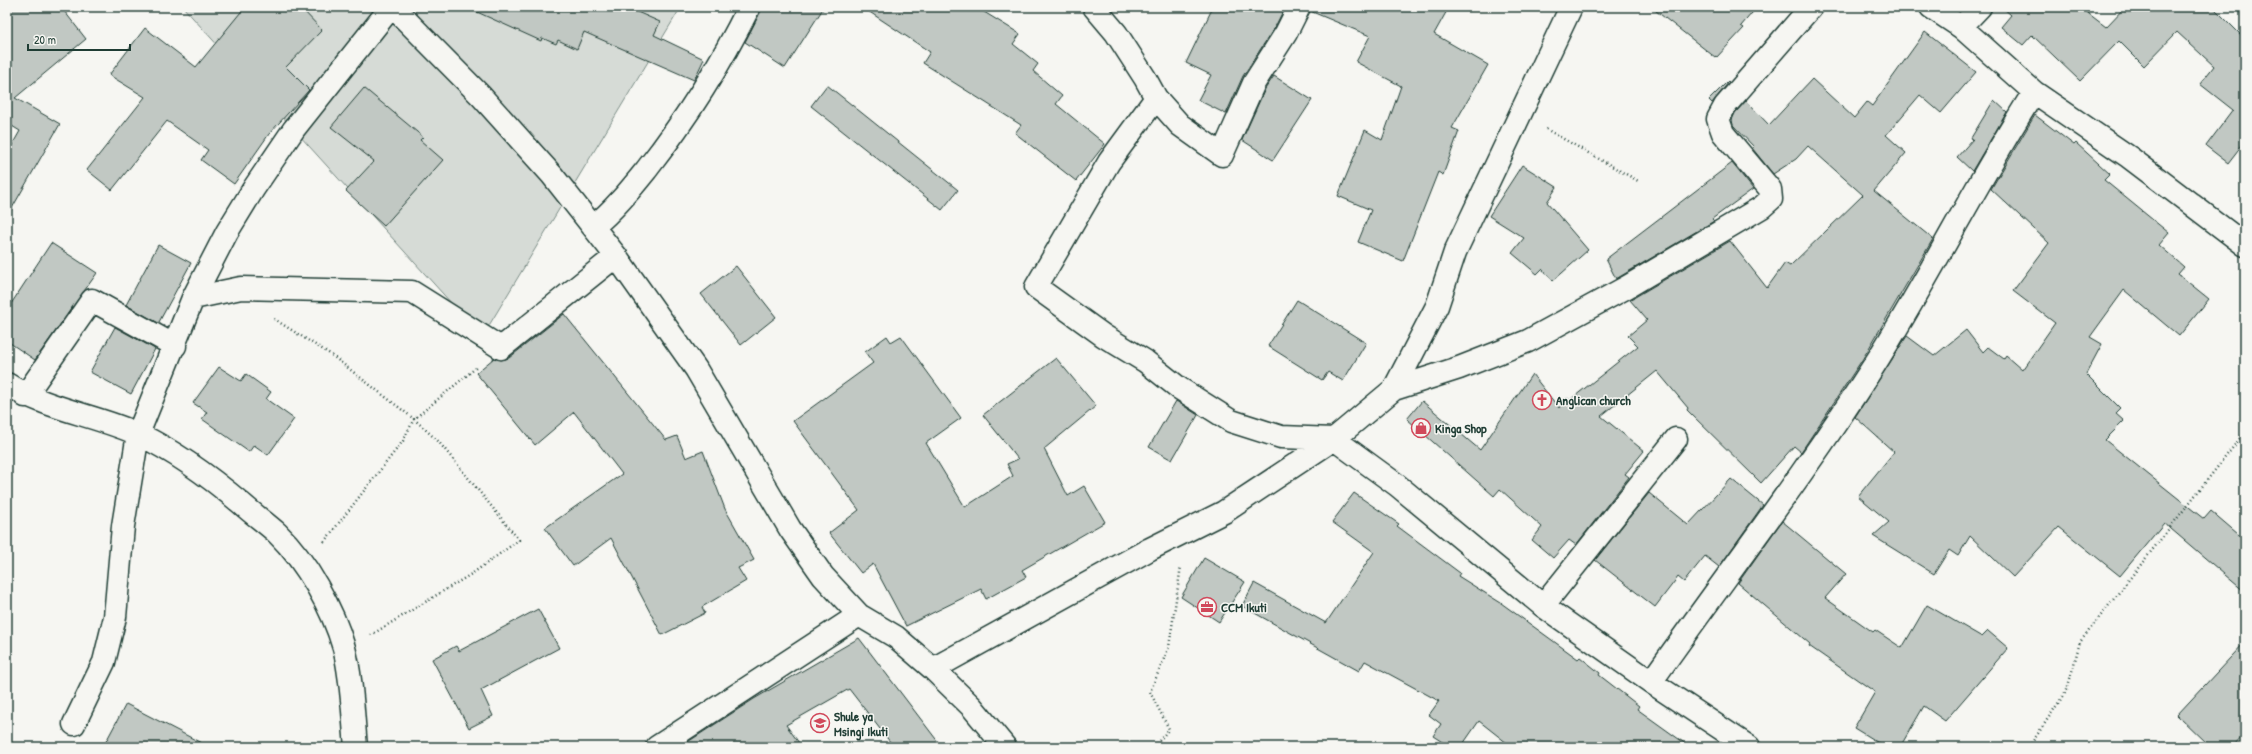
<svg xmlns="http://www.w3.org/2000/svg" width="2252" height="754" font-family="'Patrick Hand',sans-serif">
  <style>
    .green { fill: #d6dbd6; stroke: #7a8c85 }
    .building { fill: #c1c8c3; stroke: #1f3d34 }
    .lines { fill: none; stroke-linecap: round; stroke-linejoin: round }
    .minor-casing { stroke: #1f3d34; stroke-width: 25 }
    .path { stroke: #1f3d34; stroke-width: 2.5; stroke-dasharray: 1 3; stroke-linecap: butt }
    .minor { stroke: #f6f6f2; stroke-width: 22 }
    .labels { text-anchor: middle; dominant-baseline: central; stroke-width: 3; stroke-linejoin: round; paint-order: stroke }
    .poi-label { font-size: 13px; font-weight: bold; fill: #1f3d34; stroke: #f6f6f2; text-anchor: start }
  </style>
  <rect width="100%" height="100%" fill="#f6f6f2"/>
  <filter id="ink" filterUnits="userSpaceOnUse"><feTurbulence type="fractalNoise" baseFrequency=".025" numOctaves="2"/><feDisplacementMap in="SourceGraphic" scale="8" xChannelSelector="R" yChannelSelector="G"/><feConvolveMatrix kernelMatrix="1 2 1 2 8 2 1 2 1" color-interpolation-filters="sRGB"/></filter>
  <g filter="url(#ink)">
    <path class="green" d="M183,7H681L482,337Z"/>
    <path class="building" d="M7,7H61L86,39L15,98L60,124L7,217V154L20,131L7,123Z
      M245,7H300L322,30L286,67L309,90L269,134L234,184L201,160L208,150L167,121L112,190L87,170L145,97L109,75L145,28L196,67Z
      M466,7H626L660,22L654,35L704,59L694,80L584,32L577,49L558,40L556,44L542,38L541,41Z
      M763,7H824L785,68L745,42Z
      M862,7H976L1020,34L1013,44L1038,64L1033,71L1062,96L1056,104L1105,144L1076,181L1015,133L1021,125L923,63L930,52Z
      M1213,7H1285L1275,27L1243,76L1226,114L1198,100L1211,75L1186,63Z
      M1311,7H1449L1434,34L1488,65L1452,128L1459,131L1443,175L1438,172L1403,261L1358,242L1371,210L1338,196L1365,130L1382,140L1401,86L1356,62L1370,36L1310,11Z
      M1651,7H1757L1741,26L1744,28L1716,58Z
      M2002,7H2080L2106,27L2125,7H2213L2245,39V141L2228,163L2206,146L2233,110L2200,84L2214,66L2177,32L2144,66L2119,41L2080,81L2032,35L2023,45L2001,27L2011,15Z
      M1925,32L1976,72L1941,113L1920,95L1886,135L1906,153L1874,191L1933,239L1862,360L1801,452L1794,446L1761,483L1687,410L1688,408L1657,371L1601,416L1644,451L1625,474L1629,477L1576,545L1569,540L1553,558L1532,540L1542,527L1500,489L1494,496L1407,419L1422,401L1480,450L1532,374L1559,408L1567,398L1570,400L1638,346L1628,336L1647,320L1630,300L1730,241L1767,288L1785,263L1790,266L1863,195L1808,146L1796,159L1773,174L1752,148L1754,147L1733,125L1732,120L1735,113L1746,101L1769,125L1812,79L1854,118L1867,102L1872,106Z
      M1274,76L1312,100L1273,160L1242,140L1265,89Z
      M1728,81L1729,82L1712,103L1709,100Z
      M827,85L958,190L942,210L811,106Z
      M364,88L423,137L420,140L443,160L384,226L346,191L374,161L331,127Z
      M1994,100L2007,112L1972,171L1957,157L1973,139L1971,138Z
      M2035,115L2074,145L2076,143L2110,174L2104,180L2169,233L2159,245L2184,267L2178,274L2209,299L2179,336L2124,290L2090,337L2102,344L2086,374L2120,408L2115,413L2124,421L2105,440L2204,519L2211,511L2245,540V592L2164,523L2120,576L2059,527L2013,577L1970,536L1958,556L1949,550L1934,574L1873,536L1889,522L1858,496L1894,452L1855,417L1907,336L1934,356L1966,330L1983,352L1988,347L2004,359L2006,356L2022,370L2055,323L2013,291L2049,243L1991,189Z
      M1732,163L1753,189L1712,219L1714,221L1616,279L1606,259Z
      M1522,165L1557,187L1547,202L1588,250L1553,281L1542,269L1537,274L1512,253L1524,238L1489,216Z
      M51,243L97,273L35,360L7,341V310Z
      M158,245L191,263L159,322L160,324L126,305Z
      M736,266L776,317L741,345L701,294Z
      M1297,300L1366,343L1343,381L1328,372L1322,380L1268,346Z
      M564,314L666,440L677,436L686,458L703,451L725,509L754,560L738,568L746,581L702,607L705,613L662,635L611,538L573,566L545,528L622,474L574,412L535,445L476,373L494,358L501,360L509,358Z
      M115,327L155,349L131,394L90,372Z
      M887,336L891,342L901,336L961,418L926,443L965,507L1013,476L1007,464L1018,459L983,415L1056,358L1096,406L1044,449L1068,496L1084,486L1105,522L1022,570L1026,577L986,599L981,589L906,626L873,564L861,573L829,533L859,510L793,421L873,363L865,352Z
      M219,367L241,381L246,374L271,392L266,399L294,419L268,455L254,445L249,452L202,419L207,412L193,403Z
      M1176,401L1198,415L1172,460L1149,447Z
      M1731,479L1763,505L1719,567L1705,556L1684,582L1678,577L1655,607L1595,560L1649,493L1688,525Z
      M1354,493L1399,524L1397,526L1460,573L1458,576L1501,603L1578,659L1580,657L1600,673L1599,675L1639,706L1637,709L1690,747H1512L1479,721L1461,747H1450L1433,736L1441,724L1429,715L1439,701L1365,661L1359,671L1242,606L1254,583L1326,623L1374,552L1332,522Z
      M1782,521L1846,574L1825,598L1873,632L1875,630L1902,648L1927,605L1982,637L1988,631L2008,648L1945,721L1924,706L1900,747H1885L1854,728L1875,692L1809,646L1810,644L1738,583Z
      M1204,558L1245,582L1219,622L1181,597Z
      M538,609L559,648L481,690L493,716L469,728L432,659L456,646L459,651Z
      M859,638L942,747H894L849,689L786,725L802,747H680L754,699Z
      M2245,642V733L2232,747H2210L2177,715Z
      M126,704L209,747H103Z"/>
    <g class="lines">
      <defs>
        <path id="minor" d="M393,7L481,96L552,175L616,256L696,369L790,529L823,576L859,615L896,637L933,669L972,707L1005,747
          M1094,7L1116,33L1145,78L1156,98L1180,125L1222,155L1254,83L1286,33L1299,7
          M1931,7L1961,27L2034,92L2129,157L2245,245
          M1961,27L1980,7
          M1156,98L1109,162L1036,287L1104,336L1145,361L1179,388L1231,421L1281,437L1334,439L1397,485L1543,606L1651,682L1749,747
          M593,227C614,210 630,190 647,169C686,119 721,64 749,7
          M193,298L241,288L412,292L501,348L616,256
          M7,384C48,410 97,415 140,435C178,453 210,477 242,504C253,514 266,523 277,533C306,561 333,609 344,648C352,678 353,716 356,747
          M1394,389L1459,368L1528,341L1627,287L1762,207L1771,199L1770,189L1723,133L1718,119L1725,106L1811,7
          M25,396L92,300L175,346
          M1543,606L1676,439
          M933,669L1150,549L1224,512L1334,439L1394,389L1437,306L1455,252L1571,7
          M1651,682C1725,577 1804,475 1873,367C1930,277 1977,181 2034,92
          M74,724L104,662L115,617L123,526L138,434L193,298L227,232L254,188L294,129L391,7
          M657,747L859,615"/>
      </defs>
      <use href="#minor" class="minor-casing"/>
      <path class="path" d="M1546,129L1640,182
        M274,319L330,354L414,419L438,441L519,540L473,573L371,635
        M324,542L403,441L414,419L477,367
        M1154,747L1169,729L1150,692L1169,647L1181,566
        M2029,747L2067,690L2080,642L2245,432"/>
      <use href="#minor" class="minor"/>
    </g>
  </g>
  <defs>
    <symbol id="church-ring" viewBox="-11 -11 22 22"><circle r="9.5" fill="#f6f6f2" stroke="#d1495b" stroke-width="1.5"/><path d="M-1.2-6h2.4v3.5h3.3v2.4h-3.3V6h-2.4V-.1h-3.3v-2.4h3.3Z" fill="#d1495b"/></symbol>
    <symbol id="shop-ring" viewBox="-11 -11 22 22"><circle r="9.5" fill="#f6f6f2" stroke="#d1495b" stroke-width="1.5"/><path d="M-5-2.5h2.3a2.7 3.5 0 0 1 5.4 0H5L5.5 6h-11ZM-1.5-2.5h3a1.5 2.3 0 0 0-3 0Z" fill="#d1495b"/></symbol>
    <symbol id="office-ring" viewBox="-11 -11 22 22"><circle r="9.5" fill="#f6f6f2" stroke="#d1495b" stroke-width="1.5"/><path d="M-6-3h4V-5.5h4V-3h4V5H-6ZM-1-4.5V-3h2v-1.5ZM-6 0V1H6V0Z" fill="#d1495b"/></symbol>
    <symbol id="school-ring" viewBox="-11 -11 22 22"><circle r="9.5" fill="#f6f6f2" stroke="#d1495b" stroke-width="1.5"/><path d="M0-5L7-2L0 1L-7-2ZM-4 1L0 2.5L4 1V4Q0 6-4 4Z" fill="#d1495b"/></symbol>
  </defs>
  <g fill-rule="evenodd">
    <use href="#church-ring" x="1531" y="389" width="22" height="22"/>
    <use href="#shop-ring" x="1410" y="417" width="22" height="22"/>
    <use href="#office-ring" x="1196" y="596" width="22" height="22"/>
    <use href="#school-ring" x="809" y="712" width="22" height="22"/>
  </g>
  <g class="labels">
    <g class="poi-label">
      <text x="1556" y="400">Anglican church</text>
      <text x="1435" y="428">Kinga Shop</text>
      <text x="1221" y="607">CCM Ikuti</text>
      <text x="834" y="716">Shule ya<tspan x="834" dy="15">Msingi Ikuti</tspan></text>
    </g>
  </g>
  <rect width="2252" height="754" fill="none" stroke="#f6f6f2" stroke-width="24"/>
  <rect x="12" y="12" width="2228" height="730" fill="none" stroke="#1f3d34" stroke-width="1.5" filter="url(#ink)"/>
  <path d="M28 44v6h102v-6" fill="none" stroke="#1f3d34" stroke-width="2"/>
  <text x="34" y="44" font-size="12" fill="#1f3d34" stroke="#f6f6f2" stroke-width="3" paint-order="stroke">20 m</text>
</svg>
